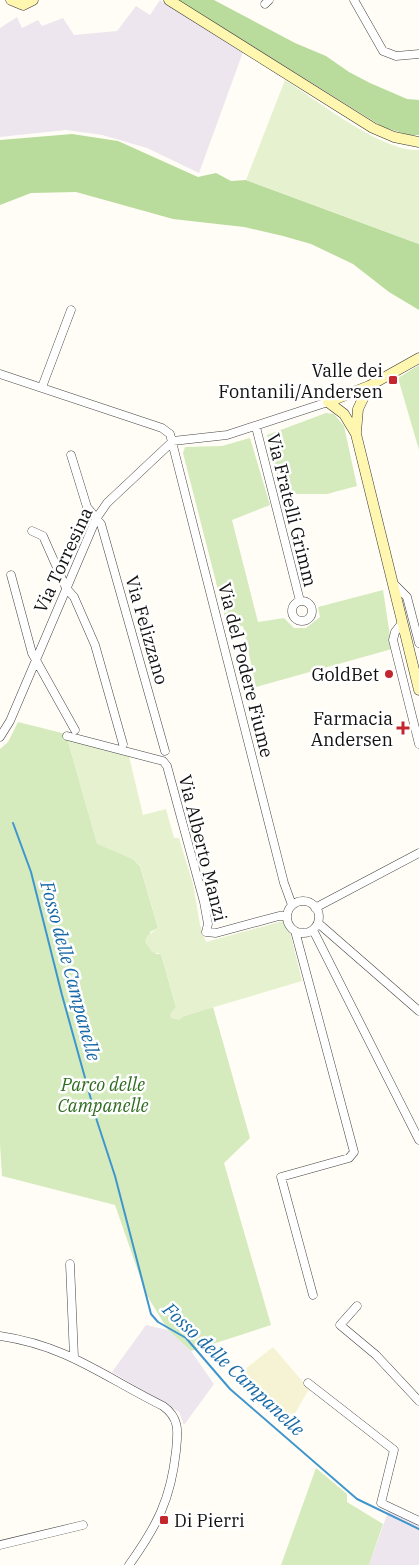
<svg xmlns="http://www.w3.org/2000/svg" width="419" height="1565" font-family="'IBM Plex Serif',serif">
  <style>
    .industrial { fill: #eee6ef }
    .farmland { fill: #f6f3d4 }
    .green { fill: #d5ebbd }
    .forest { fill: #b9dc9c }
    .pitch { fill: #e6f2cf }
    .lines { fill: none; stroke-linecap: round; stroke-linejoin: round }
    .stream { stroke: #3f96cf; stroke-width: 2 }
    .street-casing { stroke: #444; stroke-width: 9 }
    .secondary-casing { stroke: #333; stroke-width: 11 }
    .street { stroke: #fff; stroke-width: 8 }
    .secondary { stroke: #fff6b0; stroke-width: 10 }
    .poi-dot { fill: #c4262e; stroke: #fff; stroke-width: 2 }
    .labels { text-anchor: middle; dominant-baseline: central; stroke-width: 5; stroke-linejoin: round; paint-order: stroke }
    .poi-label { font-size: 18px; fill: #111; stroke: #fff; text-anchor: end }
    .street-label { font-size: 18px; fill: #111; stroke: #fff }
    .park-label { font-size: 18px; font-style: italic; fill: #2f6b1f; stroke: #fff }
    .water-label { font-size: 19px; font-style: italic; fill: #1768a6; stroke: #fff }
  </style>
  <rect width="100%" height="100%" fill="#fffdf5"/>
  <path class="industrial" d="M160,0L243,52L199,173L147,148L102,135L66,130L0,137V28L17,17L22,28L38,20L42,26L63,18L74,35L117,31L136,6L150,15Z
    M146,1325L168,1330L191,1351L214,1384L184,1425L179,1412L112,1372Z
    M389,1509L419,1523V1565H369Z"/>
  <path class="farmland" d="M273,1347L309,1389L287,1427L235,1377Z"/>
  <path class="green" d="M419,365V450L398,378Z
    M326,413L334,414L344,426L357,486L327,494H282L267,435Z
    M250,438L270,505L232,520L258,622L284,618L294,628H306L320,617L318,607L383,590L392,649L256,687L243,626L231,628L227,625L183,453L185,447L222,446Z
    M18,722L66,734L97,843L133,859L140,866L158,928L150,932L156,954H161L176,1007L184,1016L213,1007L250,1138L224,1163L271,1325L191,1351L168,1330L146,1294L115,1205L2,1176L0,1144V749L8,742Z
    M316,1468L347,1494V1502L383,1524L369,1565H281Z"/>
  <path class="forest" d="M178,0H214L295,43L326,56L349,72L370,83L407,99L419,100V135H409L383,127Z
    M72,134L118,141L198,177L216,173L231,181L246,180L419,244V310L389,292L353,264L311,244L283,236L244,227L173,219L76,192L31,193L0,205V140Z"/>
  <path class="pitch" d="M285,80C318,101 382,152 419,150V244L246,180Z
    M66,734L127,748L143,815L166,809L174,838H179L193,884L200,925L206,942L283,921L290,932L302,981L184,1016L179,1020L171,1018L170,1014L176,1007L161,954L152,952L145,942L147,936L158,928L140,865L133,859L97,844Z"/>
  <g class="lines">
    <path class="stream" d="M13,823L31,872L62,995L97,1121L115,1176L151,1314L158,1322L186,1338L230,1389L357,1499L419,1529"/>
    <defs>
      <path id="street" d="M354,0L383,51L396,56L419,54
        M265,4L269,0
        M0,374L162,428L170,434L284,883L292,905
        M42,387L71,310
        M256,427L300,601
        M71,455L87,507L101,524L103,531L165,751
        M32,531L43,536L66,588L74,597L95,645L123,744
        M11,575L32,653L75,730
        M393,583L407,597L419,643
        M292 611a10 10 0 1 1 20 0a10 10 0 1 1-20 0Z
        M402,623L395,632L393,640L419,744
        M67,736L163,761L167,766L204,902L208,924L206,932L216,933L279,916H287
        M0,737L10,721L96,519L107,503L173,441L227,435L328,402
        M287 917a16 16 0 1 1 32 0a16 16 0 1 1-32 0Z
        M315,908L419,853
        M318,923L419,1011
        M313,930L419,1140
        M295,931L354,1152L349,1158L281,1177L313,1295
        M70,1264L74,1357
        M357,1306L340,1325L376,1355L419,1401
        M0,1336C68,1346 104,1377 163,1406C180,1418 178,1432 176,1451C171,1499 157,1526 129,1565
        M308,1383L394,1450L381,1503L419,1521
        M0,1545L83,1525"/>
      <path id="secondary" d="M11,0L23,5L33,0
        M169,0L373,128L394,137L419,142
        M328,402L344,414L356,434L419,690
        M328,402L369,386L419,358
        M356,432L358,409L369,386"/>
    </defs>
    <use href="#street" class="street-casing"/>
    <use href="#secondary" class="secondary-casing"/>
    <use href="#street" class="street"/>
    <use href="#secondary" class="secondary"/>
  </g>
  <g class="poi-dot">
    <rect x="388" y="375" width="10" height="10" rx="2.5"/>
    <circle cx="389" cy="674" r="5"/>
    <path d="M400.5 720.5h5v5h5v5h-5v5h-5v-5h-5v-5h5z"/>
    <rect x="159" y="1515" width="10" height="10" rx="2.5"/>
  </g>
  <g class="labels">
    <g class="poi-label">
      <text x="383" y="370">Valle dei<tspan x="383" dy="21">Fontanili/Andersen</tspan></text>
      <text x="379" y="674">GoldBet</text>
      <text x="393" y="718">Farmacia<tspan x="393" dy="21">Andersen</tspan></text>
      <text x="174" y="1520" text-anchor="start">Di Pierri</text>
    </g>
    <g class="street-label">
      <text transform="translate(292 510) rotate(76)">Via Fratelli Grimm</text>
      <text transform="translate(63 560) rotate(-65)">Via Torresina</text>
      <text transform="translate(147 630) rotate(74)">Via Felizzano</text>
      <text transform="translate(246 670) rotate(76)">Via del Podere Fiume</text>
      <text transform="translate(203 848) rotate(76)">Via Alberto Manzi</text>
    </g>
    <g class="park-label">
      <text x="103" y="1084">Parco delle<tspan x="103" dy="21">Campanelle</tspan></text>
    </g>
    <g class="water-label">
      <text transform="translate(71 971) rotate(75)">Fosso delle Campanelle</text>
      <text transform="translate(234 1369) rotate(43)">Fosso delle Campanelle</text>
    </g>
  </g>
</svg>
